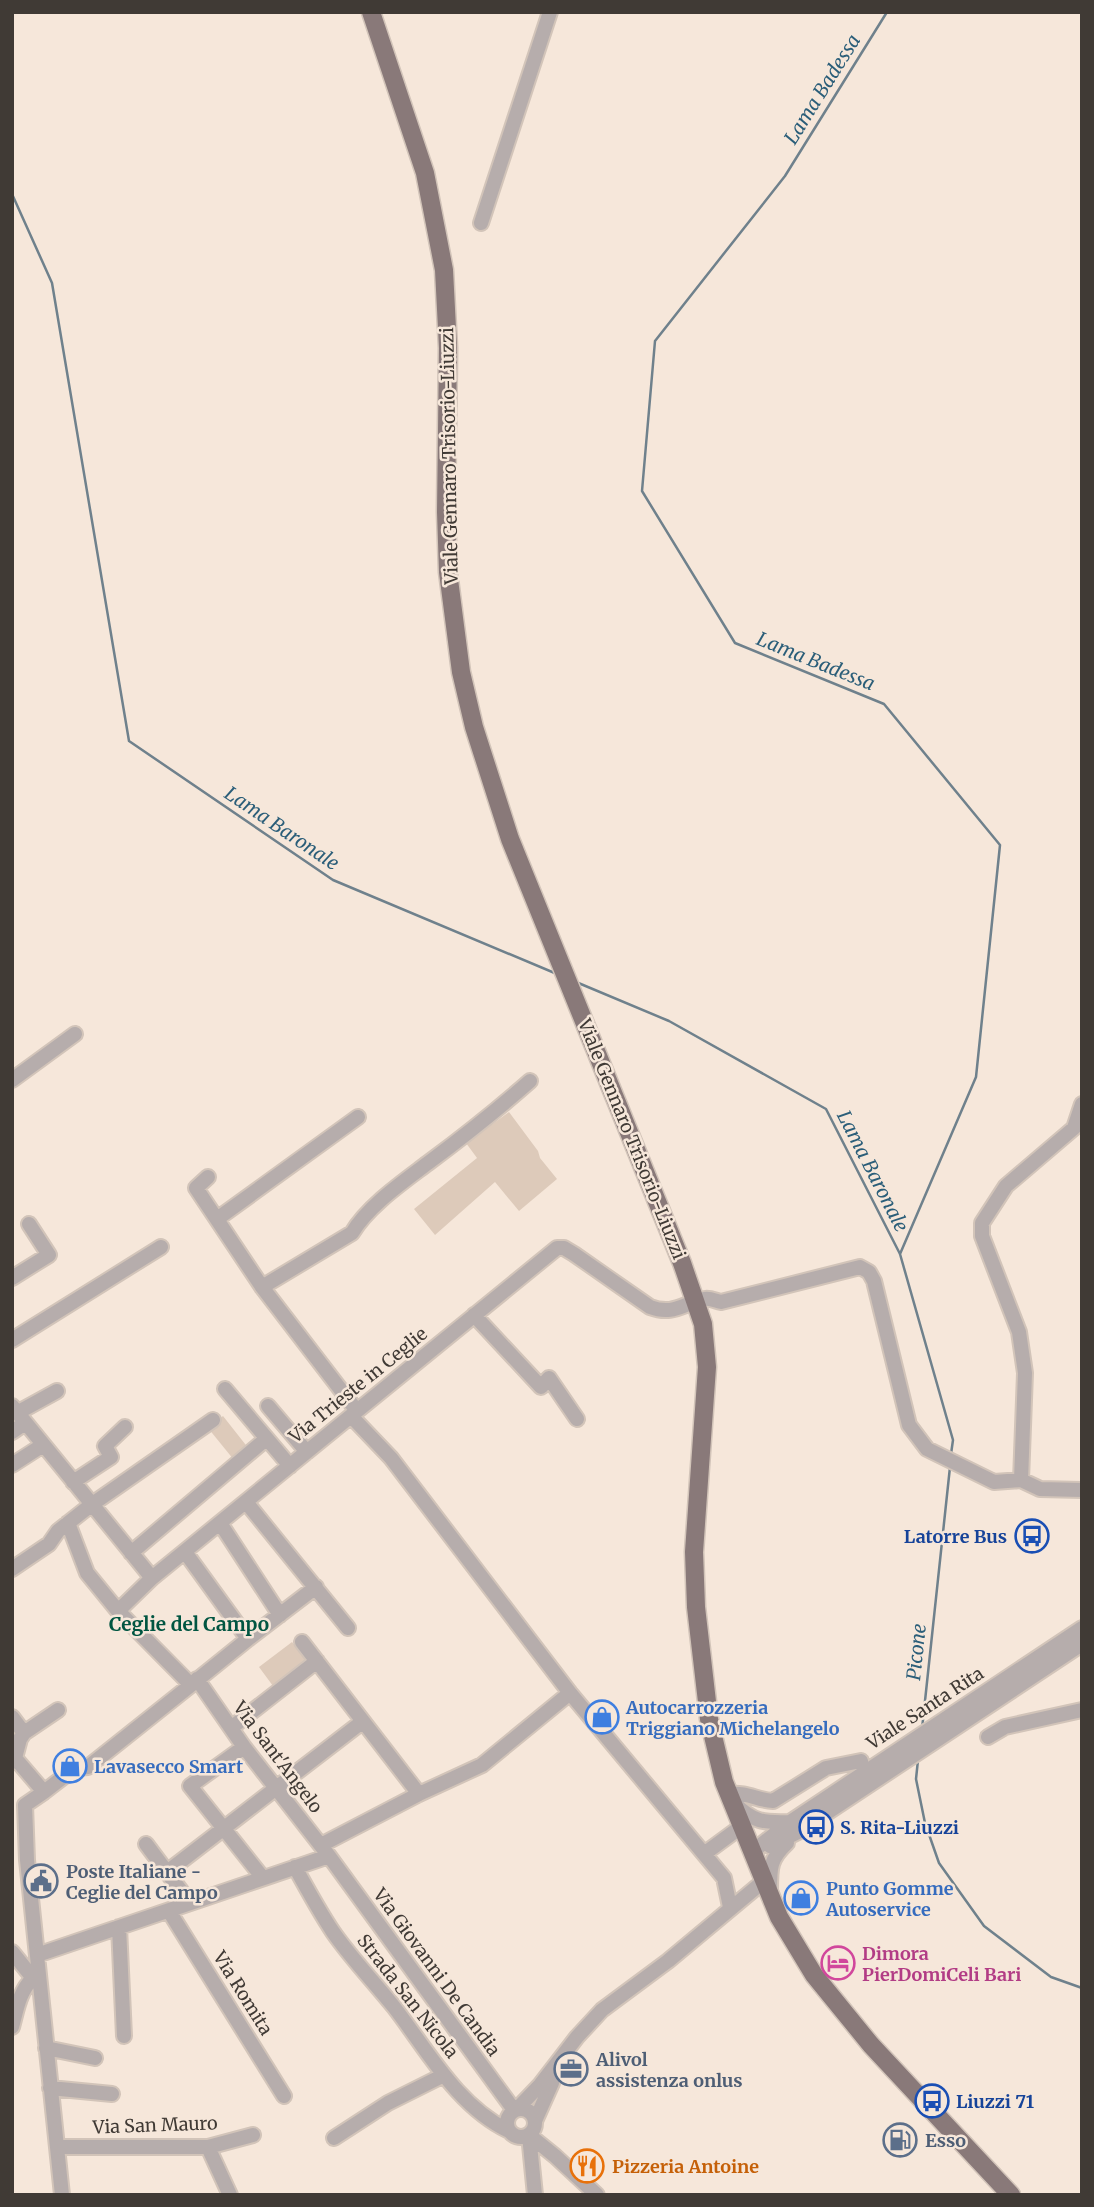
<svg xmlns="http://www.w3.org/2000/svg" width="1094" height="2207" font-family="Merriweather,serif">
  <style>
    .pitch { fill: #ddcaba }
    .lines { fill: none; stroke-linecap: round; stroke-linejoin: round }
    .stream { stroke: #6f818c; stroke-width: 2.5 }
    .minor-casing { stroke: #d2c4b9; stroke-width: 18 }
    .major-casing { stroke: #d2c4b9; stroke-width: 21 }
    .minor { stroke: #b6adac; stroke-width: 14 }
    .major { stroke: #897979; stroke-width: 18 }
    .labels { text-anchor: middle; dominant-baseline: central; stroke-width: 5; stroke-linejoin: round; paint-order: stroke }
    .street-label { font-size: 18px; fill: #403a35; stroke: #f6e7da }
    .transit-label { font-size: 18px; font-weight: bold; fill: #164399; stroke: #f6e7da; text-anchor: start }
    .shop-label { font-size: 18px; font-weight: bold; fill: #366cbe; stroke: #f6e7da; text-anchor: start }
    .service-label { font-size: 18px; font-weight: bold; fill: #4e5e75; stroke: #f6e7da; text-anchor: start }
    .hotel-label { font-size: 18px; font-weight: bold; fill: #b23c85; stroke: #f6e7da; text-anchor: start }
    .food-label { font-size: 18px; font-weight: bold; fill: #c56008; stroke: #f6e7da; text-anchor: start }
    .water-label { font-size: 19px; font-style: italic; fill: #2b5e79; stroke: #f6e7da }
    .neighbourhood-label { font-size: 19px; font-weight: bold; fill: #005541; stroke: #f6e7da }
  </style>
  <rect width="100%" height="100%" fill="#f6e7da"/>
  <path class="pitch" d="M509,1112L538,1151L540,1158L557,1179L519,1211L495,1182L435,1235L414,1209L477,1158L466,1143Z
    M223,1416L249,1449L234,1460L208,1428Z
    M292,1642L307,1661L273,1686L259,1667Z"/>
  <g class="lines">
    <path class="stream" d="M887,12L785,176L655,341L642,491L735,643L884,704L1000,845L976,1077L900,1254
      M12,194L52,283L129,741L333,880L557,974
      M576,982L669,1021L826,1109L900,1254L953,1440L951,1454
      M922,1729L950,1467
      M918,1760L916,1779L925,1823L939,1863L984,1926L1051,1977L1082,1988"/>
    <defs>
      <path id="minor" d="M481,223L550,12
        M12,1080L75,1034
        M208,1177L196,1188L262,1287L357,1411
        M217,1219L358,1117
        M12,1278L49,1255L29,1224
        M262,1287L352,1233C368,1206 403,1182 428,1163C463,1137 497,1110 530,1081
        M474,1315L541,1387L549,1378L577,1419
        M12,1340L161,1247
        M225,1389L290,1466
        M12,1406L152,1578
        M268,1406L307,1452
        M17,1413L57,1391
        M351,1416L391,1458L570,1693L724,1878L730,1907
        M12,1432L25,1423
        M12,1465L43,1445
        M1021,1480L1025,1373L1019,1332L982,1236V1223L1006,1186L1074,1128L1082,1104
        M73,1482L111,1457L105,1446L125,1427
        M246,1502L348,1628
        M68,1523L87,1573L118,1611
        M220,1523L280,1615
        M185,1552L248,1639L191,1685L118,1611L152,1578L557,1248H564L574,1254L650,1307C674,1316 683,1303 705,1299C710,1298 716,1301 721,1302L860,1267L869,1272L874,1281L909,1425L927,1449L994,1482L1021,1480L1040,1489L1082,1490
        M131,1553L266,1439
        M12,1569L49,1544L58,1531L91,1505L213,1420
        M248,1639L316,1587
        M302,1642L419,1794
        M197,1679L244,1747L329,1856L514,2110
        M12,1717L24,1733L58,1710
        M231,1728L317,1661
        M988,1737L1005,1727L1082,1710
        M244,1747L190,1786L263,1878
        M15,1758L20,1739L24,1733
        M12,1762L15,1758L44,1792L25,1805L27,1860L62,2195
        M44,1792L75,1768L88,1767L191,1685
        M729,1794C748,1792 756,1800 773,1801L826,1768L861,1761
        M734,1803C753,1822 763,1823 790,1822
        M146,1844L190,1903
        M321,1845L419,1794L482,1765L570,1693
        M770,1846L798,1832L1082,1644
        M752,1852L790,1822L1082,1628
        M704,1854L742,1826
        M295,1867C307,1889 319,1911 333,1932C351,1958 374,1982 394,2007C428,2051 457,2106 509,2131
        M167,1872L362,1722
        M770,1890C770,1867 770,1859 787,1843
        M169,1911L284,2096
        M119,1927L124,2036
        M12,1952L33,1978L39,1983
        M37,1955L329,1856
        M12,2027C17,2009 19,1992 33,1978
        M46,2048L95,2058
        M50,2088L112,2094
        M507 2123a14 14 0 1 1 28 0a14 14 0 1 1-28 0Z
        M517,2109L540,2085L577,2037L602,2010L668,1961L764,1881
        M535,2121L552,2083L553,2071
        M529,2135L555,2156L597,2195
        M529,2135L535,2195
        M334,2138L388,2103L444,2075
        M57,2147H208L253,2135
        M208,2147L230,2195"/>
      <path id="major" d="M371,12L425,173L444,270L448,348L446,512L448,572L461,672L474,727L510,839L682,1263L703,1324L707,1367L694,1552L696,1607L709,1719L724,1782L779,1917L814,1975L871,2045L1011,2195"/>
    </defs>
    <use href="#minor" class="minor-casing"/>
    <use href="#major" class="major-casing"/>
    <use href="#minor" class="minor"/>
    <use href="#major" class="major"/>
  </g>
  <defs>
    <symbol id="bus-ring" viewBox="-11 -11 22 22"><circle r="9.5" fill="#f6e7da" stroke="#1a4fb4" stroke-width="1.5"/><path d="M-5-6H5V4H4V6H2V4H-2V6H-4V4H-5ZM-3.5-4V0h7V-4ZM-3.5 1.2v1.5H-2V1.2ZM2 1.2v1.5H3.5V1.2Z" fill="#1a4fb4"/></symbol>
    <symbol id="shop-ring" viewBox="-11 -11 22 22"><circle r="9.5" fill="#f6e7da" stroke="#3f7fe0" stroke-width="1.5"/><path d="M-5-2.5h2.3a2.7 3.5 0 0 1 5.4 0H5L5.5 6h-11ZM-1.5-2.5h3a1.5 2.3 0 0 0-3 0Z" fill="#3f7fe0"/></symbol>
    <symbol id="civic-ring" viewBox="-11 -11 22 22"><circle r="9.5" fill="#f6e7da" stroke="#5c6f8a" stroke-width="1.5"/><path d="M-.6-6.5H3V-4.5H.6V-3L4-1V1h2V6H-6V1h2V-1L-.6-3ZM-1.2 2.5V6h2.4V2.5Z" fill="#5c6f8a"/></symbol>
    <symbol id="hotel-ring" viewBox="-11 -11 22 22"><circle r="9.5" fill="#f6e7da" stroke="#d1479c" stroke-width="1.5"/><path d="M-6-4.5h1.5V1H6V5H4.5V3h-9V5H-6ZM-4 0a1.8 1.8 0 1 1 3.6 0ZM.5 0V-2.5h3Q6-2.5 6 0Z" fill="#d1479c"/></symbol>
    <symbol id="office-ring" viewBox="-11 -11 22 22"><circle r="9.5" fill="#f6e7da" stroke="#5c6f8a" stroke-width="1.5"/><path d="M-6-3h4V-5.5h4V-3h4V5H-6ZM-1-4.5V-3h2v-1.5ZM-6 0V1H6V0Z" fill="#5c6f8a"/></symbol>
    <symbol id="fuel-ring" viewBox="-11 -11 22 22"><circle r="9.5" fill="#f6e7da" stroke="#5c6f8a" stroke-width="1.5"/><path d="M-5.5-6h7V0h2V4h1.3V-2.5L3-4.5l.8-.8L6-3V5H2.5V1h-1V6h-7ZM-4.2-4.7v3.2H.2V-4.7Z" fill="#5c6f8a"/></symbol>
    <symbol id="restaurant-ring" viewBox="-11 -11 22 22"><circle r="9.5" fill="#f6e7da" stroke="#e8710a" stroke-width="1.5"/><path d="M-5-6h1v4h1v-4h1v4h1v-4h1v5L-1.5 .5V6h-2V.5L-5-1ZM5-6V6H3V1.5H1.5Q1.5-4 5-6Z" fill="#e8710a"/></symbol>
  </defs>
  <g fill-rule="evenodd">
    <use href="#bus-ring" x="1013" y="1517" width="38" height="38"/>
    <use href="#shop-ring" x="583" y="1698" width="38" height="38"/>
    <use href="#shop-ring" x="51" y="1747" width="38" height="38"/>
    <use href="#bus-ring" x="797" y="1808" width="38" height="38"/>
    <use href="#civic-ring" x="22" y="1862" width="38" height="38"/>
    <use href="#shop-ring" x="782" y="1879" width="38" height="38"/>
    <use href="#hotel-ring" x="819" y="1944" width="38" height="38"/>
    <use href="#office-ring" x="552" y="2050" width="38" height="38"/>
    <use href="#bus-ring" x="913" y="2082" width="38" height="38"/>
    <use href="#fuel-ring" x="881" y="2121" width="38" height="38"/>
    <use href="#restaurant-ring" x="568" y="2147" width="38" height="38"/>
  </g>
  <g class="labels">
    <g class="street-label">
      <text transform="translate(449 456) rotate(-91)">Viale Gennaro Trisorio-Liuzzi</text>
      <text transform="translate(632 1139) rotate(68)">Viale Gennaro Trisorio-Liuzzi</text>
      <text transform="translate(358 1385) rotate(-39)">Via Trieste in Ceglie</text>
      <text transform="translate(925 1708) rotate(-33)">Viale Santa Rita</text>
      <text transform="translate(278 1757) rotate(53)">Via Sant'Angelo</text>
      <text transform="translate(437 1972) rotate(54)">Via Giovanni De Candia</text>
      <text transform="translate(243 1993) rotate(58)">Via Romita</text>
      <text transform="translate(408 1996) rotate(52)">Strada San Nicola</text>
      <text transform="translate(155 2125) rotate(-2)">Via San Mauro</text>
    </g>
    <g class="transit-label">
      <text x="1007" y="1536" text-anchor="end">Latorre Bus</text>
      <text x="840" y="1827">S. Rita-Liuzzi</text>
      <text x="956" y="2101">Liuzzi 71</text>
    </g>
    <g class="shop-label">
      <text x="626" y="1707">Autocarrozzeria<tspan x="626" dy="21">Triggiano Michelangelo</tspan></text>
      <text x="94" y="1766">Lavasecco Smart</text>
      <text x="826" y="1888">Punto Gomme<tspan x="826" dy="21">Autoservice</tspan></text>
    </g>
    <g class="service-label">
      <text x="66" y="1871">Poste Italiane -<tspan x="66" dy="21">Ceglie del Campo</tspan></text>
      <text x="596" y="2059">Alivol<tspan x="596" dy="21">assistenza onlus</tspan></text>
      <text x="925" y="2140">Esso</text>
    </g>
    <g class="hotel-label">
      <text x="862" y="1953">Dimora<tspan x="862" dy="21">PierDomiCeli Bari</tspan></text>
    </g>
    <g class="food-label">
      <text x="612" y="2166">Pizzeria Antoine</text>
    </g>
    <g class="water-label">
      <text transform="translate(822 89) rotate(-58)">Lama Badessa</text>
      <text transform="translate(816 661) rotate(22)">Lama Badessa</text>
      <text transform="translate(282 828) rotate(34)">Lama Baronale</text>
      <text transform="translate(873 1171) rotate(63)">Lama Baronale</text>
      <text transform="translate(916 1652) rotate(-84)">Picone</text>
    </g>
    <g class="neighbourhood-label">
      <text x="189" y="1624">Ceglie del Campo</text>
    </g>
  </g>
  <rect width="1094" height="2207" fill="none" stroke="#403a35" stroke-width="28"/>
</svg>
